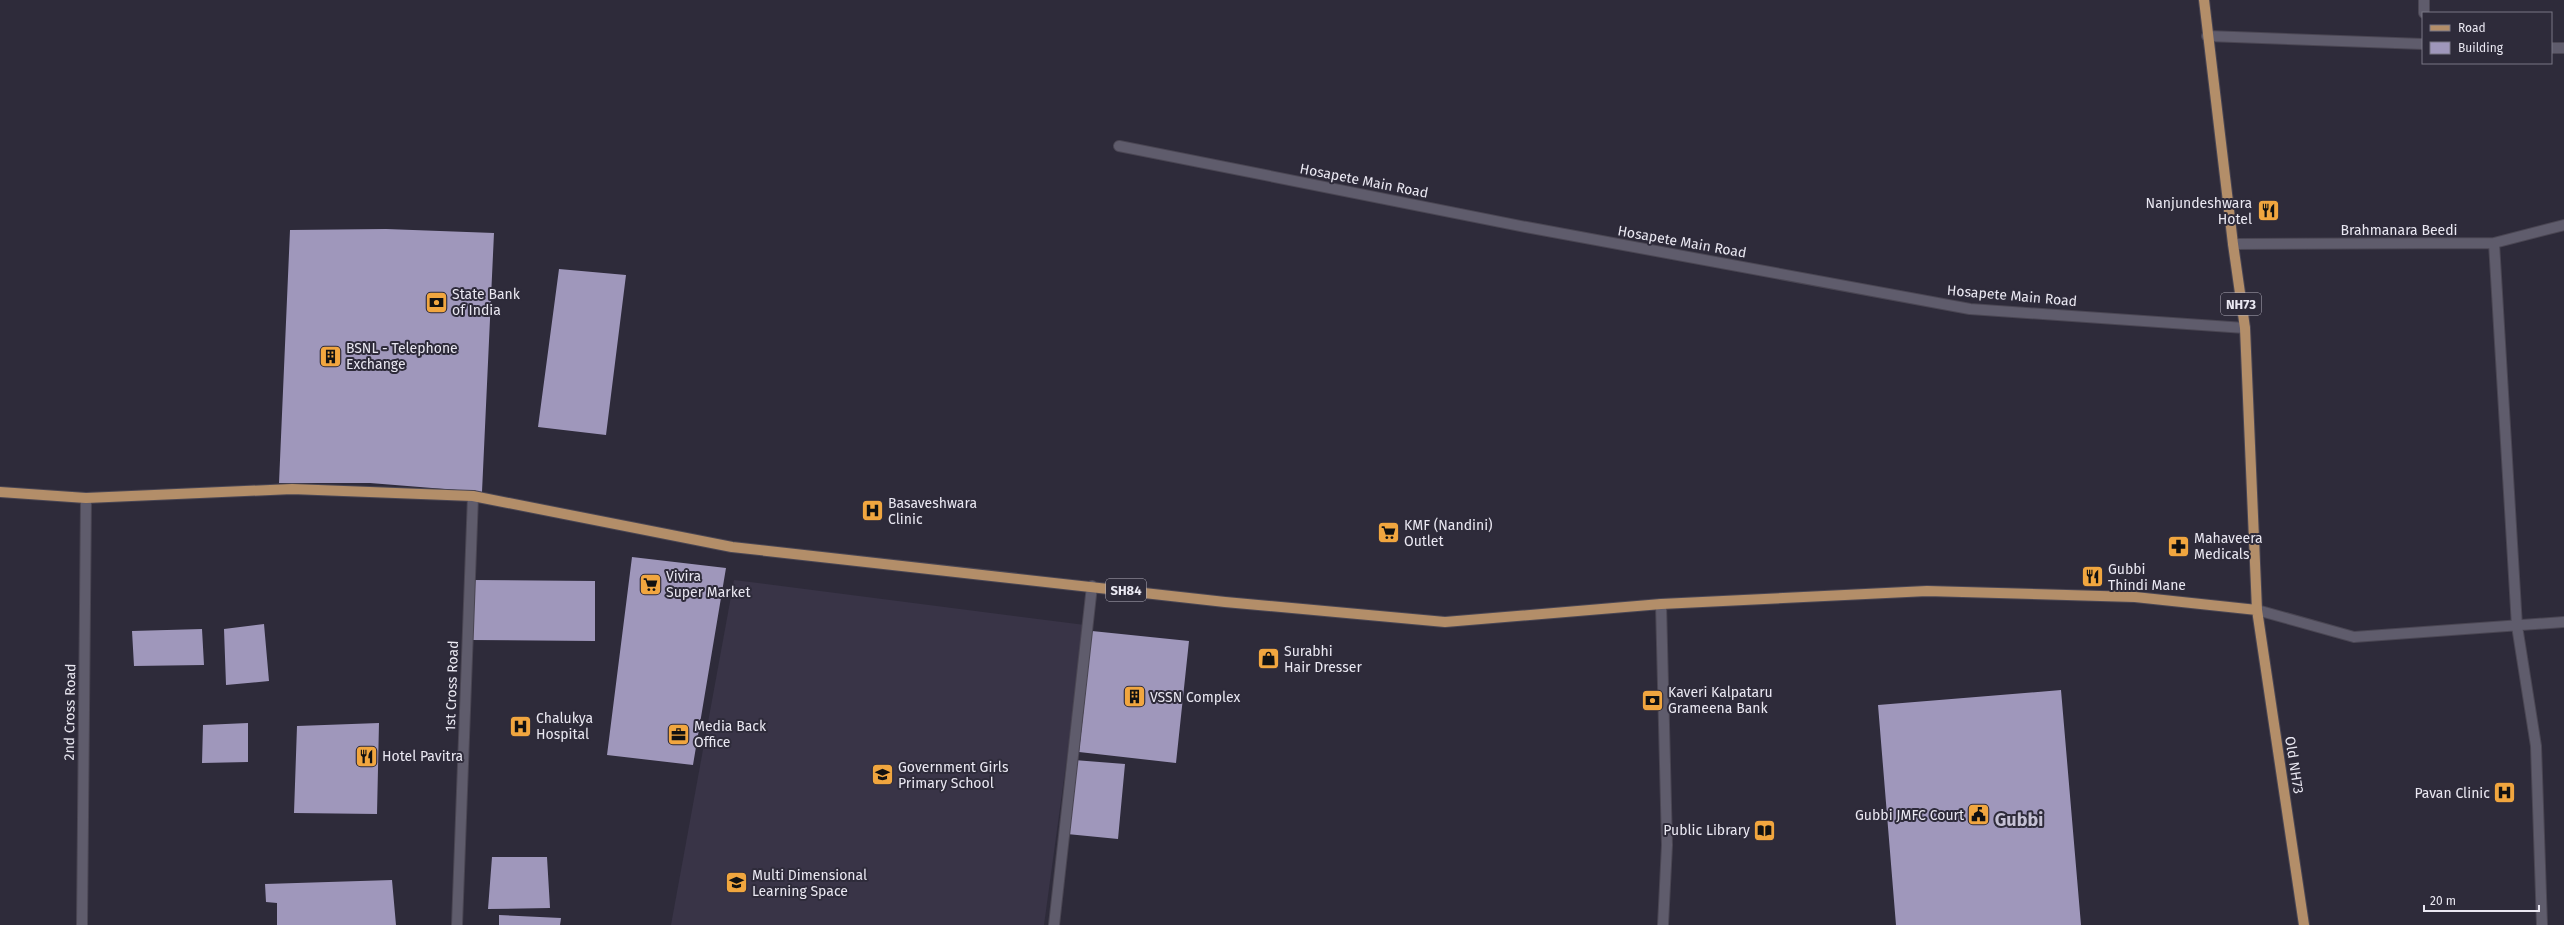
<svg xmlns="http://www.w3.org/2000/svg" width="2564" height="925" font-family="'Fira Sans',sans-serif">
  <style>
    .built { fill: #393447 }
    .building { fill: #9f97bb }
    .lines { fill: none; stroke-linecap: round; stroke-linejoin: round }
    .street-casing { stroke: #4a4653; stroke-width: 12 }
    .primary-casing { stroke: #4a4653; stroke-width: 12 }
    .street { stroke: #5f5c6c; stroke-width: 10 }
    .primary { stroke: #b38e69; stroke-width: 10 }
    .labels { text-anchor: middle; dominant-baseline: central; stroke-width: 4; stroke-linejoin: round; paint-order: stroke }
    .shield { fill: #2e2b3a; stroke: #b2afbb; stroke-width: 1 }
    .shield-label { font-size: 13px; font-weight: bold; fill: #eae8f2 }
    .street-label { font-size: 14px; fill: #eae8f2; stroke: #2e2b3a }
    .poi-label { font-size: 14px; fill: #eae8f2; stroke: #2e2b3a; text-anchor: start }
    .district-label { font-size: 18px; font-weight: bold; fill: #c6c2d5; stroke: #2e2b3a }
  </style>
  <rect width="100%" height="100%" fill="#2e2b3a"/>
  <path class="built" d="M734,580L1085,625L1044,925H671Z"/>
  <path class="building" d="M386,229L494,233L482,492L370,483H279L290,230Z
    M559,269L626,275L606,435L538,427Z
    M632,557L726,568L693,765L607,755Z
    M471,580L595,581V641L471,640Z
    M264,624L269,681L226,685L224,629Z
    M202,629L204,665L134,666L132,631Z
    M1092,631L1189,641L1176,763L1079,752Z
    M2061,690L2081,925H1896L1878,705Z
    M248,723V762L202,763L203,725Z
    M379,723L377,814L294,813L297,726Z
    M1074,760L1125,764L1118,839L1067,834Z
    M492,857H547L550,908L488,909Z
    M392,880L396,925H277V903L266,902L265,884Z
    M499,915L561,918L560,925H499Z"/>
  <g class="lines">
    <defs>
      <path id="street" d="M2424,0V13
        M2207,36L2423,44
        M2551,48H2564
        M1119,146L1526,227L1970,309L2245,328
        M2494,243L2517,626L2536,746L2542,925
        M2233,244L2494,243L2564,225
        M1661,604L1667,845L1663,925
        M2257,610L2354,637L2564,622
        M82,925L86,498
        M457,925L473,496
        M1054,925L1092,586"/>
      <path id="primary" d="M2204,0L2233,244L2245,328L2257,610L2304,925
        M0,492L86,498L292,489L473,496L732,547L1225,602L1445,622L1661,604L1927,591L2135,597L2257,610"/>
    </defs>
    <use href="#street" class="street-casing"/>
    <use href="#primary" class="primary-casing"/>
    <use href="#street" class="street"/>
    <use href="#primary" class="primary"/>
  </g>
  <defs>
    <symbol id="restaurant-square" viewBox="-11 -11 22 22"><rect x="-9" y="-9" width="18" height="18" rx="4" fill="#f1a63f" stroke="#2e2b3a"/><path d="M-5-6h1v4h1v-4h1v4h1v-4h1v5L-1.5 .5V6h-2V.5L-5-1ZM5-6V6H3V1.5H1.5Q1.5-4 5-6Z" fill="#111"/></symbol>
    <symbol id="bank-square" viewBox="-11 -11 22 22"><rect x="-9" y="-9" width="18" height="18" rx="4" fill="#f1a63f" stroke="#2e2b3a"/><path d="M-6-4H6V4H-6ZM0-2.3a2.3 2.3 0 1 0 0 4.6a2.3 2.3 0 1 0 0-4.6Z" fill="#111"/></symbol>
    <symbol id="building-square" viewBox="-11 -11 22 22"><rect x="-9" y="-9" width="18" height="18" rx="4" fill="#f1a63f" stroke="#2e2b3a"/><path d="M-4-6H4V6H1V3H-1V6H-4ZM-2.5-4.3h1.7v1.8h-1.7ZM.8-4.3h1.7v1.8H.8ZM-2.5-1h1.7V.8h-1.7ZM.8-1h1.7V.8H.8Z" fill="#111"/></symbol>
    <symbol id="hospital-square" viewBox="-11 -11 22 22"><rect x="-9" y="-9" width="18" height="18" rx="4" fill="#f1a63f" stroke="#2e2b3a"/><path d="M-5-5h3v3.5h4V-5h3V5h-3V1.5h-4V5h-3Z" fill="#111"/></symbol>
    <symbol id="supermarket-square" viewBox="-11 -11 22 22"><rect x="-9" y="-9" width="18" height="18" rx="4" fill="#f1a63f" stroke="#2e2b3a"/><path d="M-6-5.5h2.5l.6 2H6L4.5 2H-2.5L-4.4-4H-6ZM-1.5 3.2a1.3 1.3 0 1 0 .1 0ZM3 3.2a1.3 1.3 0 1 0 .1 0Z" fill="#111"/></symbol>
    <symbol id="pharmacy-square" viewBox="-11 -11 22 22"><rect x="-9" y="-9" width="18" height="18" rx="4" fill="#f1a63f" stroke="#2e2b3a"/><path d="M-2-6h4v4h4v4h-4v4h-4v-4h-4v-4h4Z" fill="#111"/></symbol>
    <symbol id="shop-square" viewBox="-11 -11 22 22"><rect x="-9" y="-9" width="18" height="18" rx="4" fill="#f1a63f" stroke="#2e2b3a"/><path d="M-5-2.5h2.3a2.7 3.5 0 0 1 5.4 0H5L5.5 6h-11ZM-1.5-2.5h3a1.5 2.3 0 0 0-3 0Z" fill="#111"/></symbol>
    <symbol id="office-square" viewBox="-11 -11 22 22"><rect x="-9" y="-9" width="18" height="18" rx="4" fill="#f1a63f" stroke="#2e2b3a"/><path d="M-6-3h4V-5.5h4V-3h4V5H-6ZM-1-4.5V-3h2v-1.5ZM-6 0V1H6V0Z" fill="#111"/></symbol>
    <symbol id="school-square" viewBox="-11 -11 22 22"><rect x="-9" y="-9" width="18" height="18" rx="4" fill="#f1a63f" stroke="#2e2b3a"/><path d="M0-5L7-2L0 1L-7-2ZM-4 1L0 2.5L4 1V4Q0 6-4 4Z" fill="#111"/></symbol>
    <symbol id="civic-square" viewBox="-11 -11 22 22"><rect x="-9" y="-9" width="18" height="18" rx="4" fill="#f1a63f" stroke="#2e2b3a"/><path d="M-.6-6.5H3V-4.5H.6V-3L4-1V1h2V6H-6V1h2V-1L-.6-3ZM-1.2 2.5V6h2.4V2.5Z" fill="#111"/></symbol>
    <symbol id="library-square" viewBox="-11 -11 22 22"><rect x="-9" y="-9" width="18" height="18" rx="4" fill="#f1a63f" stroke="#2e2b3a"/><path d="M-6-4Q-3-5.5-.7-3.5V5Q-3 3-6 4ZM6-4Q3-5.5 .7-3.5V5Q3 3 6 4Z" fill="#111"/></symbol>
  </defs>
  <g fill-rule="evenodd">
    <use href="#restaurant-square" x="2256" y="198" width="25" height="25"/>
    <use href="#bank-square" x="424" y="290" width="25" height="25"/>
    <use href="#building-square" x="318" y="344" width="25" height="25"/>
    <use href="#hospital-square" x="860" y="498" width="25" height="25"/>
    <use href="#supermarket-square" x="1376" y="520" width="25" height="25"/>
    <use href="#pharmacy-square" x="2166" y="534" width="25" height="25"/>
    <use href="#restaurant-square" x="2080" y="564" width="25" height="25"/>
    <use href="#supermarket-square" x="638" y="572" width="25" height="25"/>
    <use href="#shop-square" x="1256" y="646" width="25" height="25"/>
    <use href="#building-square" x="1122" y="684" width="25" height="25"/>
    <use href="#bank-square" x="1640" y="688" width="25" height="25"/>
    <use href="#hospital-square" x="508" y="714" width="25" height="25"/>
    <use href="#office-square" x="666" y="722" width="25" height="25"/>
    <use href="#restaurant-square" x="354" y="744" width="25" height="25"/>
    <use href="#school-square" x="870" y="762" width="25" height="25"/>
    <use href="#hospital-square" x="2492" y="780" width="25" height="25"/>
    <use href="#civic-square" x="1966" y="802" width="25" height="25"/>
    <use href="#library-square" x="1752" y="818" width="25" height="25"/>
    <use href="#school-square" x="724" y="870" width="25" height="25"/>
  </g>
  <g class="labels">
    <g class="shield">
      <rect x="2221" y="293" width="40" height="22" rx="3"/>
      <rect x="1106" y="579" width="40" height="22" rx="3"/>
    </g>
    <g class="shield-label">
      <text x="2241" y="304">NH73</text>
      <text x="1126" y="590">SH84</text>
    </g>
    <g class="street-label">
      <text transform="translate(1364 181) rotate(11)">Hosapete Main Road</text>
      <text x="2399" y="230">Brahmanara Beedi</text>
      <text transform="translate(1682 242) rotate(10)">Hosapete Main Road</text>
      <text transform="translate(2012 296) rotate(5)">Hosapete Main Road</text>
      <text transform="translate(452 686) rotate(-88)">1st Cross Road</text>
      <text transform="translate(70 712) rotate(-89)">2nd Cross Road</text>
      <text transform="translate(2294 765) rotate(81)">Old NH73</text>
    </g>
    <g class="poi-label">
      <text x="2252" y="203" text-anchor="end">Nanjundeshwara<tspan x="2252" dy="16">Hotel</tspan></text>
      <text x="452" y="294">State Bank<tspan x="452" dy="16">of India</tspan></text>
      <text x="346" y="348">BSNL - Telephone<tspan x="346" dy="16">Exchange</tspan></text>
      <text x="888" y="503">Basaveshwara<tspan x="888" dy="16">Clinic</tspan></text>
      <text x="1404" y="525">KMF (Nandini)<tspan x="1404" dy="16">Outlet</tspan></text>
      <text x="2194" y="538">Mahaveera<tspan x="2194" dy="16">Medicals</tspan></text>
      <text x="2108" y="569">Gubbi<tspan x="2108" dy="16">Thindi Mane</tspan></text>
      <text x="666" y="576">Vivira<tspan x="666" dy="16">Super Market</tspan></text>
      <text x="1284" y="651">Surabhi<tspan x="1284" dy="16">Hair Dresser</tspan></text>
      <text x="1668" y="692">Kaveri Kalpataru<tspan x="1668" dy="16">Grameena Bank</tspan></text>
      <text x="1150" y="697">VSSN Complex</text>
      <text x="536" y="718">Chalukya<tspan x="536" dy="16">Hospital</tspan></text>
      <text x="694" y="726">Media Back<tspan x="694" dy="16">Office</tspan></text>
      <text x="382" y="756">Hotel Pavitra</text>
      <text x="898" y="767">Government Girls<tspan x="898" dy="16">Primary School</tspan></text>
      <text x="2490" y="793" text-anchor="end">Pavan Clinic</text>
      <text x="1964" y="815" text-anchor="end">Gubbi JMFC Court</text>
      <text x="1750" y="830" text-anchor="end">Public Library</text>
      <text x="752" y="875">Multi Dimensional<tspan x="752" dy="16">Learning Space</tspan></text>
    </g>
    <g class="district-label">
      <text x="2019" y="820">Gubbi</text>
    </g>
  </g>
  <rect x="2422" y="12" width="130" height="52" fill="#2e2b3a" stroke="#797784"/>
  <rect x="2430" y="25" width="20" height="6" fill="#b38e69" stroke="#797784"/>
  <text x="2458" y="32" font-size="12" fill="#eae8f2">Road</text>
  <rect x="2430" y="42" width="20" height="12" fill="#9f97bb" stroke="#797784"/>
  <text x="2458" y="52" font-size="12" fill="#eae8f2">Building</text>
  <path d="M2424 905v6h115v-6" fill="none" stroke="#eae8f2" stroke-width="2"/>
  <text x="2430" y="905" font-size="12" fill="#eae8f2" stroke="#2e2b3a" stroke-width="3" paint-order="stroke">20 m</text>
</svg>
